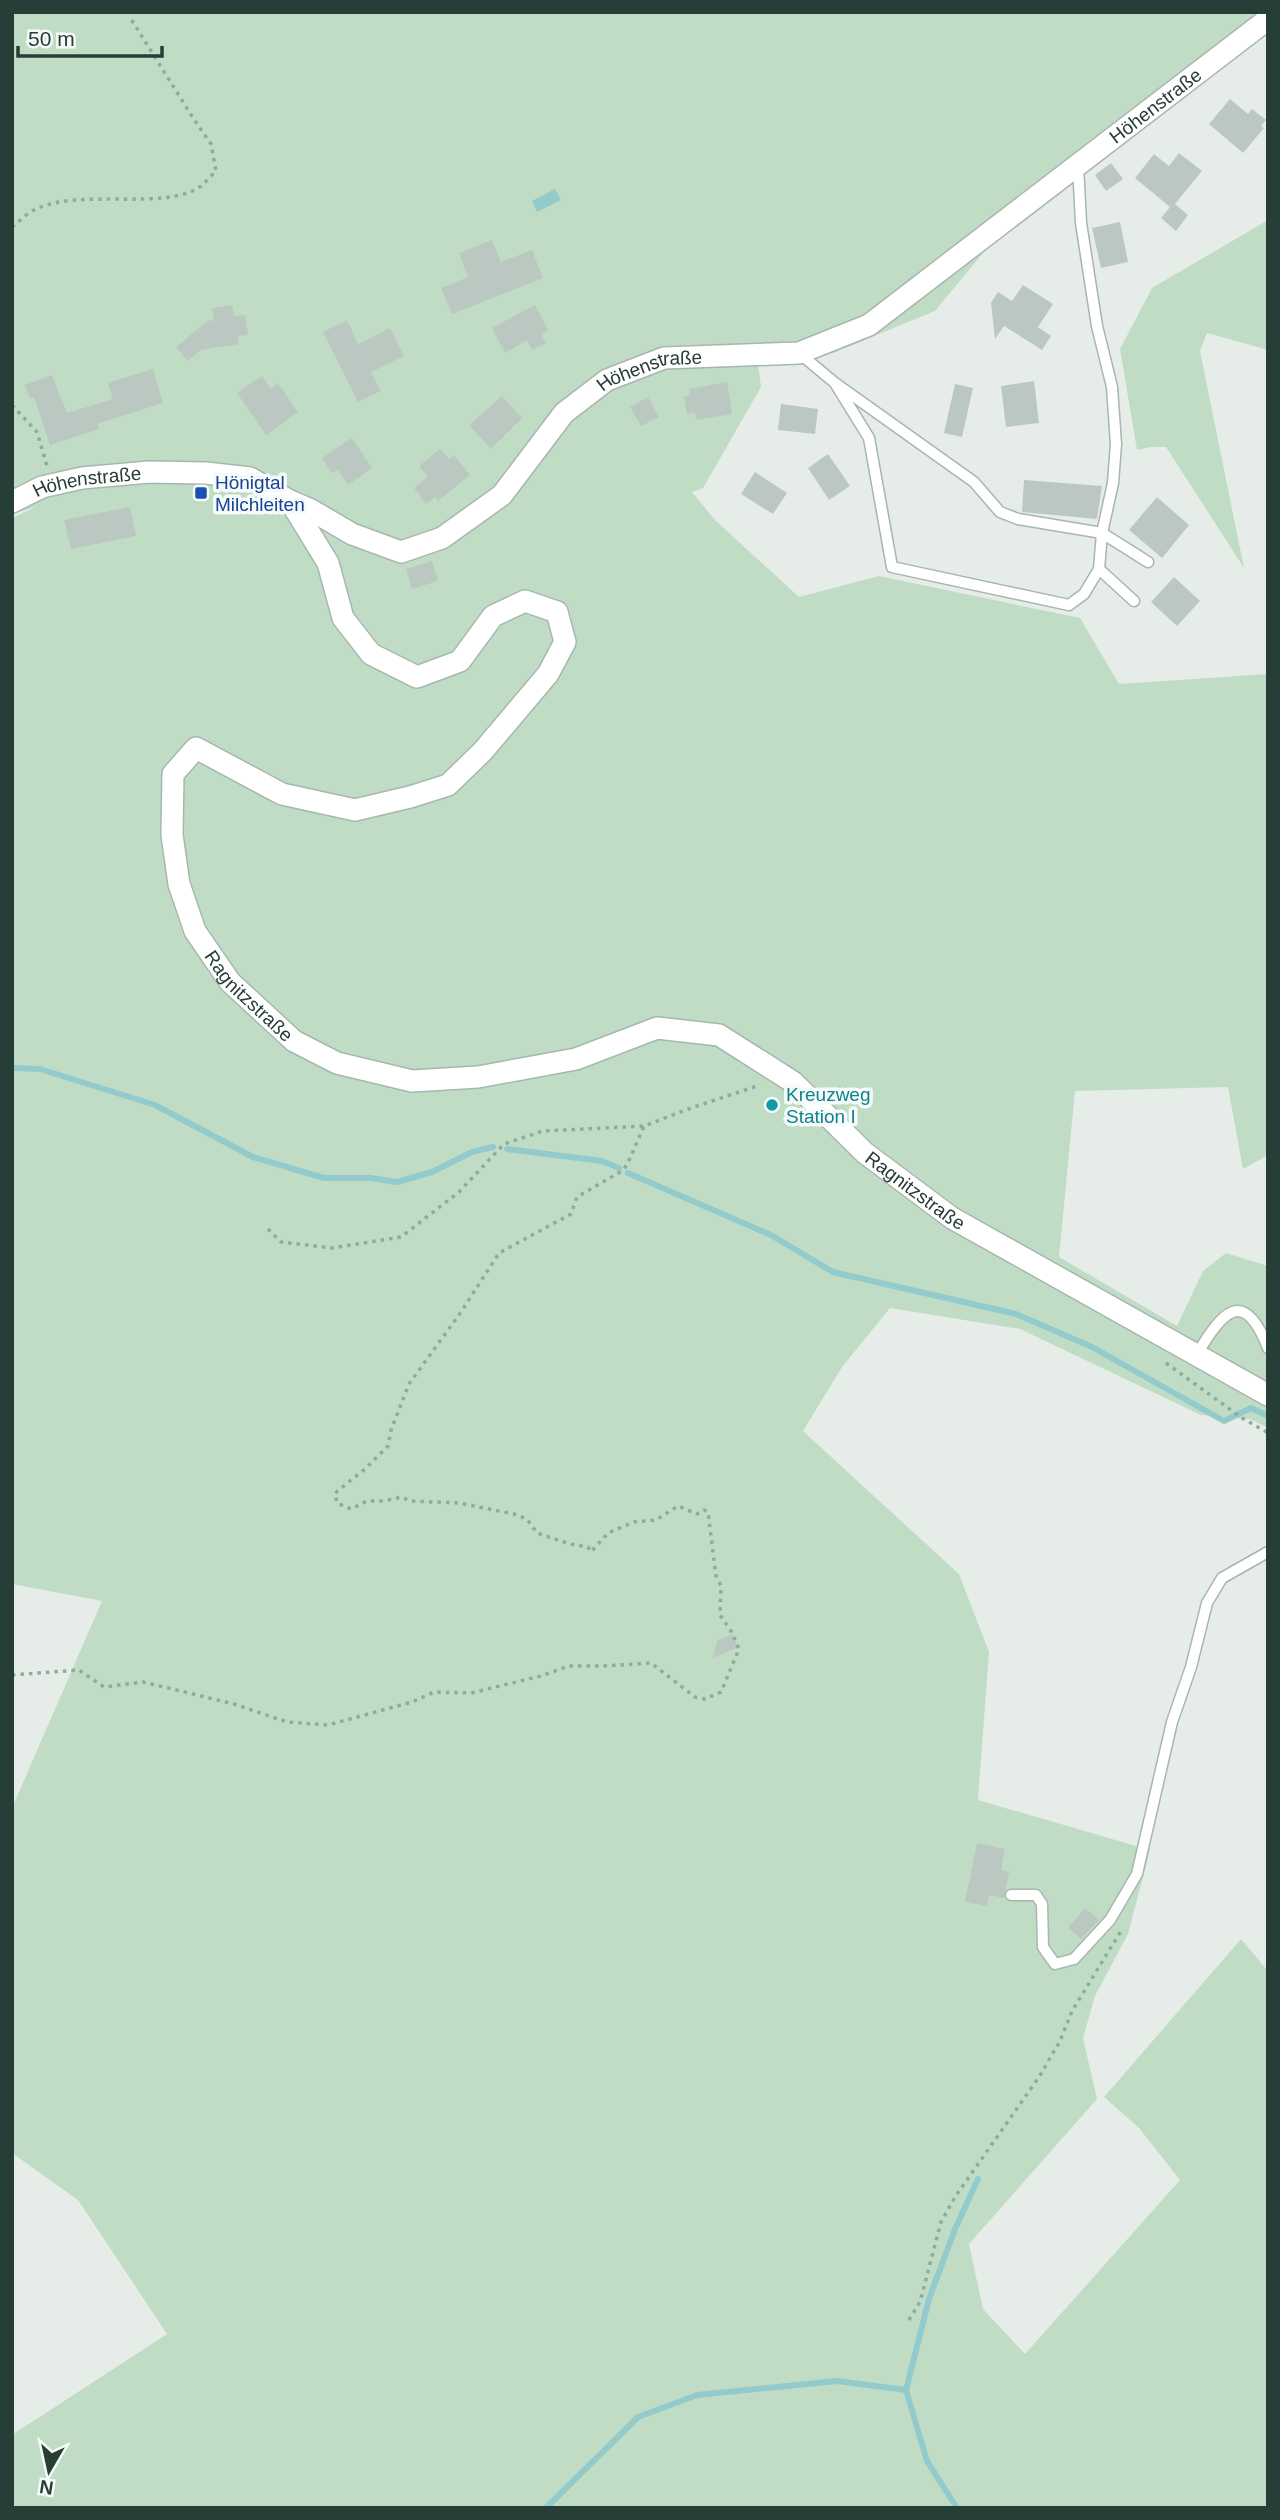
<svg xmlns="http://www.w3.org/2000/svg" width="1280" height="2520" font-family="Arial,sans-serif">
  <style>
    .green { fill: #c1dcc5 }
    .water { fill: #93cbcd }
    .lines { fill: none; stroke-linecap: round; stroke-linejoin: round }
    .stream { stroke: #93cbcd; stroke-width: 6 }
    .building { fill: #bbc8c2 }
    .service-casing { stroke: #a9b5af; stroke-width: 13 }
    .minor-casing { stroke: #a9b5af; stroke-width: 24 }
    .secondary-casing { stroke: #a5b8af; stroke-width: 24 }
    .path { stroke: #89ae9e; stroke-width: 3.5; stroke-dasharray: 3.5 5; stroke-linecap: butt }
    .service { stroke: #fff; stroke-width: 10 }
    .minor { stroke: #fff; stroke-width: 21 }
    .secondary { stroke: #fff; stroke-width: 21 }
    .transit-dot { fill: #1a4fb4; stroke: #f6faf8; stroke-width: 2.5 }
    .culture-dot { fill: #0f9aa8; stroke: #f6faf8; stroke-width: 2.5 }
    .labels { text-anchor: middle; dominant-baseline: central; stroke-width: 7; stroke-linejoin: round; paint-order: stroke }
    .street-label { font-size: 19px; fill: #263e35; stroke: #f6faf8 }
    .transit-label { font-size: 19px; fill: #164399; stroke: #f6faf8; text-anchor: start }
    .culture-label { font-size: 19px; fill: #0d838f; stroke: #f6faf8; text-anchor: start }
  </style>
  <rect width="100%" height="100%" fill="#e6ede9"/>
  <path class="green" d="M12,12H1261L1040,184L935,311L833,353L758,362L761,387L703,488L692,492L714,519L799,597L879,576L1080,618L1119,684L1268,674V1155L1243,1169L1228,1087L1075,1091L1059,1257L1177,1326L1203,1271L1226,1253L1268,1266V1395L1235,1387L1268,1406V1428L1250,1419L1201,1415L1020,1329L890,1308L842,1367L803,1431L959,1574L989,1652L978,1800L1150,1850L1128,1934L1095,1996L1083,2038L1097,2099L969,2244L983,2309L1025,2354L1180,2180L1139,2128L1104,2097L1241,1939L1268,1971V2508H12V2432L15,2433L167,2334L78,2200L12,2153V1808L102,1601L12,1584V518L36,507L12,514Z
    M1268,220V350L1207,333L1200,351L1244,568L1166,447H1151L1137,450L1120,349L1152,288Z"/>
  <path class="water" d="M555,189L561,200L537,212L532,201Z"/>
  <g class="lines">
    <path class="stream" d="M12,1068L40,1069L155,1105L253,1157L324,1178H370L397,1182L432,1172L472,1152L493,1147
      M507,1149L602,1161L619,1168
      M628,1173L771,1235L833,1272L1016,1314L1092,1347L1224,1421L1251,1408L1268,1416
      M546,2508L638,2417L697,2395L837,2381L906,2390
      M957,2508L927,2461L906,2390L929,2299L955,2229L978,2179"/>
  </g>
  <path class="building" d="M1230,99L1248,114L1252,109L1266,120L1261,126L1264,128L1243,153L1209,124Z
    M1179,153L1202,171L1175,204L1188,215L1176,231L1161,218L1170,207L1135,178L1154,154L1169,166Z
    M1111,163L1123,179L1106,191L1095,175Z
    M1120,222L1128,262L1101,268L1092,228Z
    M492,240L501,262L532,250L543,278L452,314L441,288L468,277L459,253Z
    M1023,285L1053,304L1038,327L1051,336L1042,350L1004,326L995,339L991,303L998,292L1012,301Z
    M232,305L234,316L245,315L248,335L238,336L239,344L201,350L188,361L176,347L207,321L214,320L212,308Z
    M535,305L548,330L541,334L546,343L532,350L527,340L505,353L492,328Z
    M347,320L358,344L390,328L404,356L371,372L381,391L358,402L323,332Z
    M153,369L163,403L97,424L99,429L50,445L34,397L30,399L25,385L52,375L67,413L113,399L108,383Z
    M262,376L271,389L278,383L298,412L266,435L237,393Z
    M1034,381L1039,423L1006,427L1001,386Z
    M727,382L732,414L696,420L695,413L687,414L684,397L690,395L689,389Z
    M955,384L973,388L962,437L944,433Z
    M502,396L522,418L491,449L469,425Z
    M648,397L659,417L641,426L630,407Z
    M781,404L818,409L815,434L778,430Z
    M352,438L372,468L348,485L338,470L332,473L322,458Z
    M440,449L449,459L454,455L470,475L438,501L435,497L426,504L414,488L428,477L419,466Z
    M828,454L850,486L829,500L808,468Z
    M755,472L787,493L773,514L741,494Z
    M1024,480L1102,486L1097,519L1022,512Z
    M1157,497L1189,525L1162,558L1129,530Z
    M130,507L136,536L71,549L64,520Z
    M432,561L438,581L412,589L406,569Z
    M1174,577L1200,601L1177,626L1151,602Z
    M732,1634L738,1647L713,1658L717,1641Z
    M977,1843L1005,1849L1001,1870L1009,1872L1004,1898L989,1895L987,1906L965,1902Z
    M1085,1908L1099,1920L1081,1939L1068,1928Z"/>
  <g class="lines">
    <defs>
      <path id="service" d="M799,353L835,383L974,482L1000,512L1018,519L1102,533L1148,562
        M835,383L869,438L892,567L1069,605L1084,594L1099,569L1102,533L1113,483L1116,444L1112,387L1097,326L1081,223L1078,165
        M1099,569L1134,601
        M1197,1354C1222,1313 1243,1285 1268,1348
        M1011,1895H1036L1042,1904L1043,1947L1055,1964L1074,1959L1110,1920L1137,1874L1172,1722L1191,1667L1207,1603L1222,1578L1268,1552"/>
      <g id="minor">
        <path id="s1" d="M290,501L311,510L352,534L401,552L442,538L502,495L564,413L607,380L664,358L799,353L869,325L1268,19"/>
      </g>
      <g id="secondary">
        <path id="s2" d="M12,502L42,487L82,478L149,472L206,473L250,478L290,501L328,563L343,618L371,654L417,677L460,661L493,616L525,601L557,612L565,642L548,674L483,751L448,785L410,797L355,810L282,794L196,748L173,774L172,835L179,884L195,931L230,982L294,1041L337,1063L412,1081L478,1077L576,1059L657,1028L719,1035L793,1082L865,1153L952,1218L1268,1395"/>
      </g>
    </defs>
    <use href="#service" class="service-casing"/>
    <use href="#minor" class="minor-casing"/>
    <use href="#secondary" class="secondary-casing"/>
    <path class="path" d="M12,227C19,222 26,214 34,210C78,187 167,212 201,186C206,182 211,176 216,171L211,144L195,121L131,19
      M12,405L37,432L47,466
      M268,1229L281,1242L332,1248L401,1237L459,1192L504,1144L543,1131L644,1126
      M1166,1363L1242,1418L1268,1433
      M12,1675L79,1670L104,1687L143,1682L234,1704L287,1722L328,1725L412,1702L434,1692L471,1693L541,1676L569,1666H603L651,1663L695,1697L705,1699L721,1692L739,1649L731,1631L720,1615L721,1586L716,1576L708,1512L704,1510L697,1514L678,1506L656,1520L634,1522L608,1533L591,1552L588,1547L570,1544L537,1533L527,1519L514,1514L459,1503L410,1501L402,1497L383,1501H367L351,1509L337,1503L335,1493L365,1469L388,1446L391,1430L409,1384L461,1312L499,1253L571,1214L577,1197L622,1171L627,1165L644,1126L691,1108L760,1085
      M909,2320L920,2302L941,2222L955,2197L1039,2077L1060,2041L1072,2011L1121,1931"/>
    <use href="#service" class="service"/>
    <use href="#minor" class="minor"/>
    <use href="#secondary" class="secondary"/>
  </g>
  <rect class="transit-dot" x="194" y="486" width="14" height="14" rx="3.5"/>
  <circle class="culture-dot" cx="772" cy="1105" r="7"/>
  <g class="labels">
    <g class="street-label">
      <text stroke="none"><textPath href="#s1" startOffset="1029">Höhenstraße</textPath></text>
      <text stroke="none"><textPath href="#s1" startOffset="441">Höhenstraße</textPath></text>
      <text stroke="none"><textPath href="#s2" startOffset="79">Höhenstraße</textPath></text>
      <text stroke="none"><textPath href="#s2" startOffset="1452">Ragnitzstraße</textPath></text>
      <text stroke="none"><textPath href="#s2" startOffset="2208">Ragnitzstraße</textPath></text>
    </g>
    <g class="transit-label">
      <text x="215" y="482">Hönigtal<tspan x="215" dy="22">Milchleiten</tspan></text>
    </g>
    <g class="culture-label">
      <text x="786" y="1094">Kreuzweg<tspan x="786" dy="22">Station I</tspan></text>
    </g>
  </g>
  <rect width="1280" height="2520" fill="none" stroke="#263e35" stroke-width="28"/>
  <g transform="translate(49 2471) rotate(189)" stroke="#f6faf8" stroke-width="5" paint-order="stroke">
  <path d="M0-5L12 26L0 18L-12 26Z" fill="#263e35"/>
  <text y="-10" font-size="19" font-weight="bold" text-anchor="middle" fill="#263e35">N</text>
  </g>
  <path d="M18 46v10h144v-10" fill="none" stroke="#263e35" stroke-width="3.5"/>
  <text x="28" y="46" font-size="21" fill="#263e35" stroke="#f6faf8" stroke-width="5" paint-order="stroke">50 m</text>
</svg>
